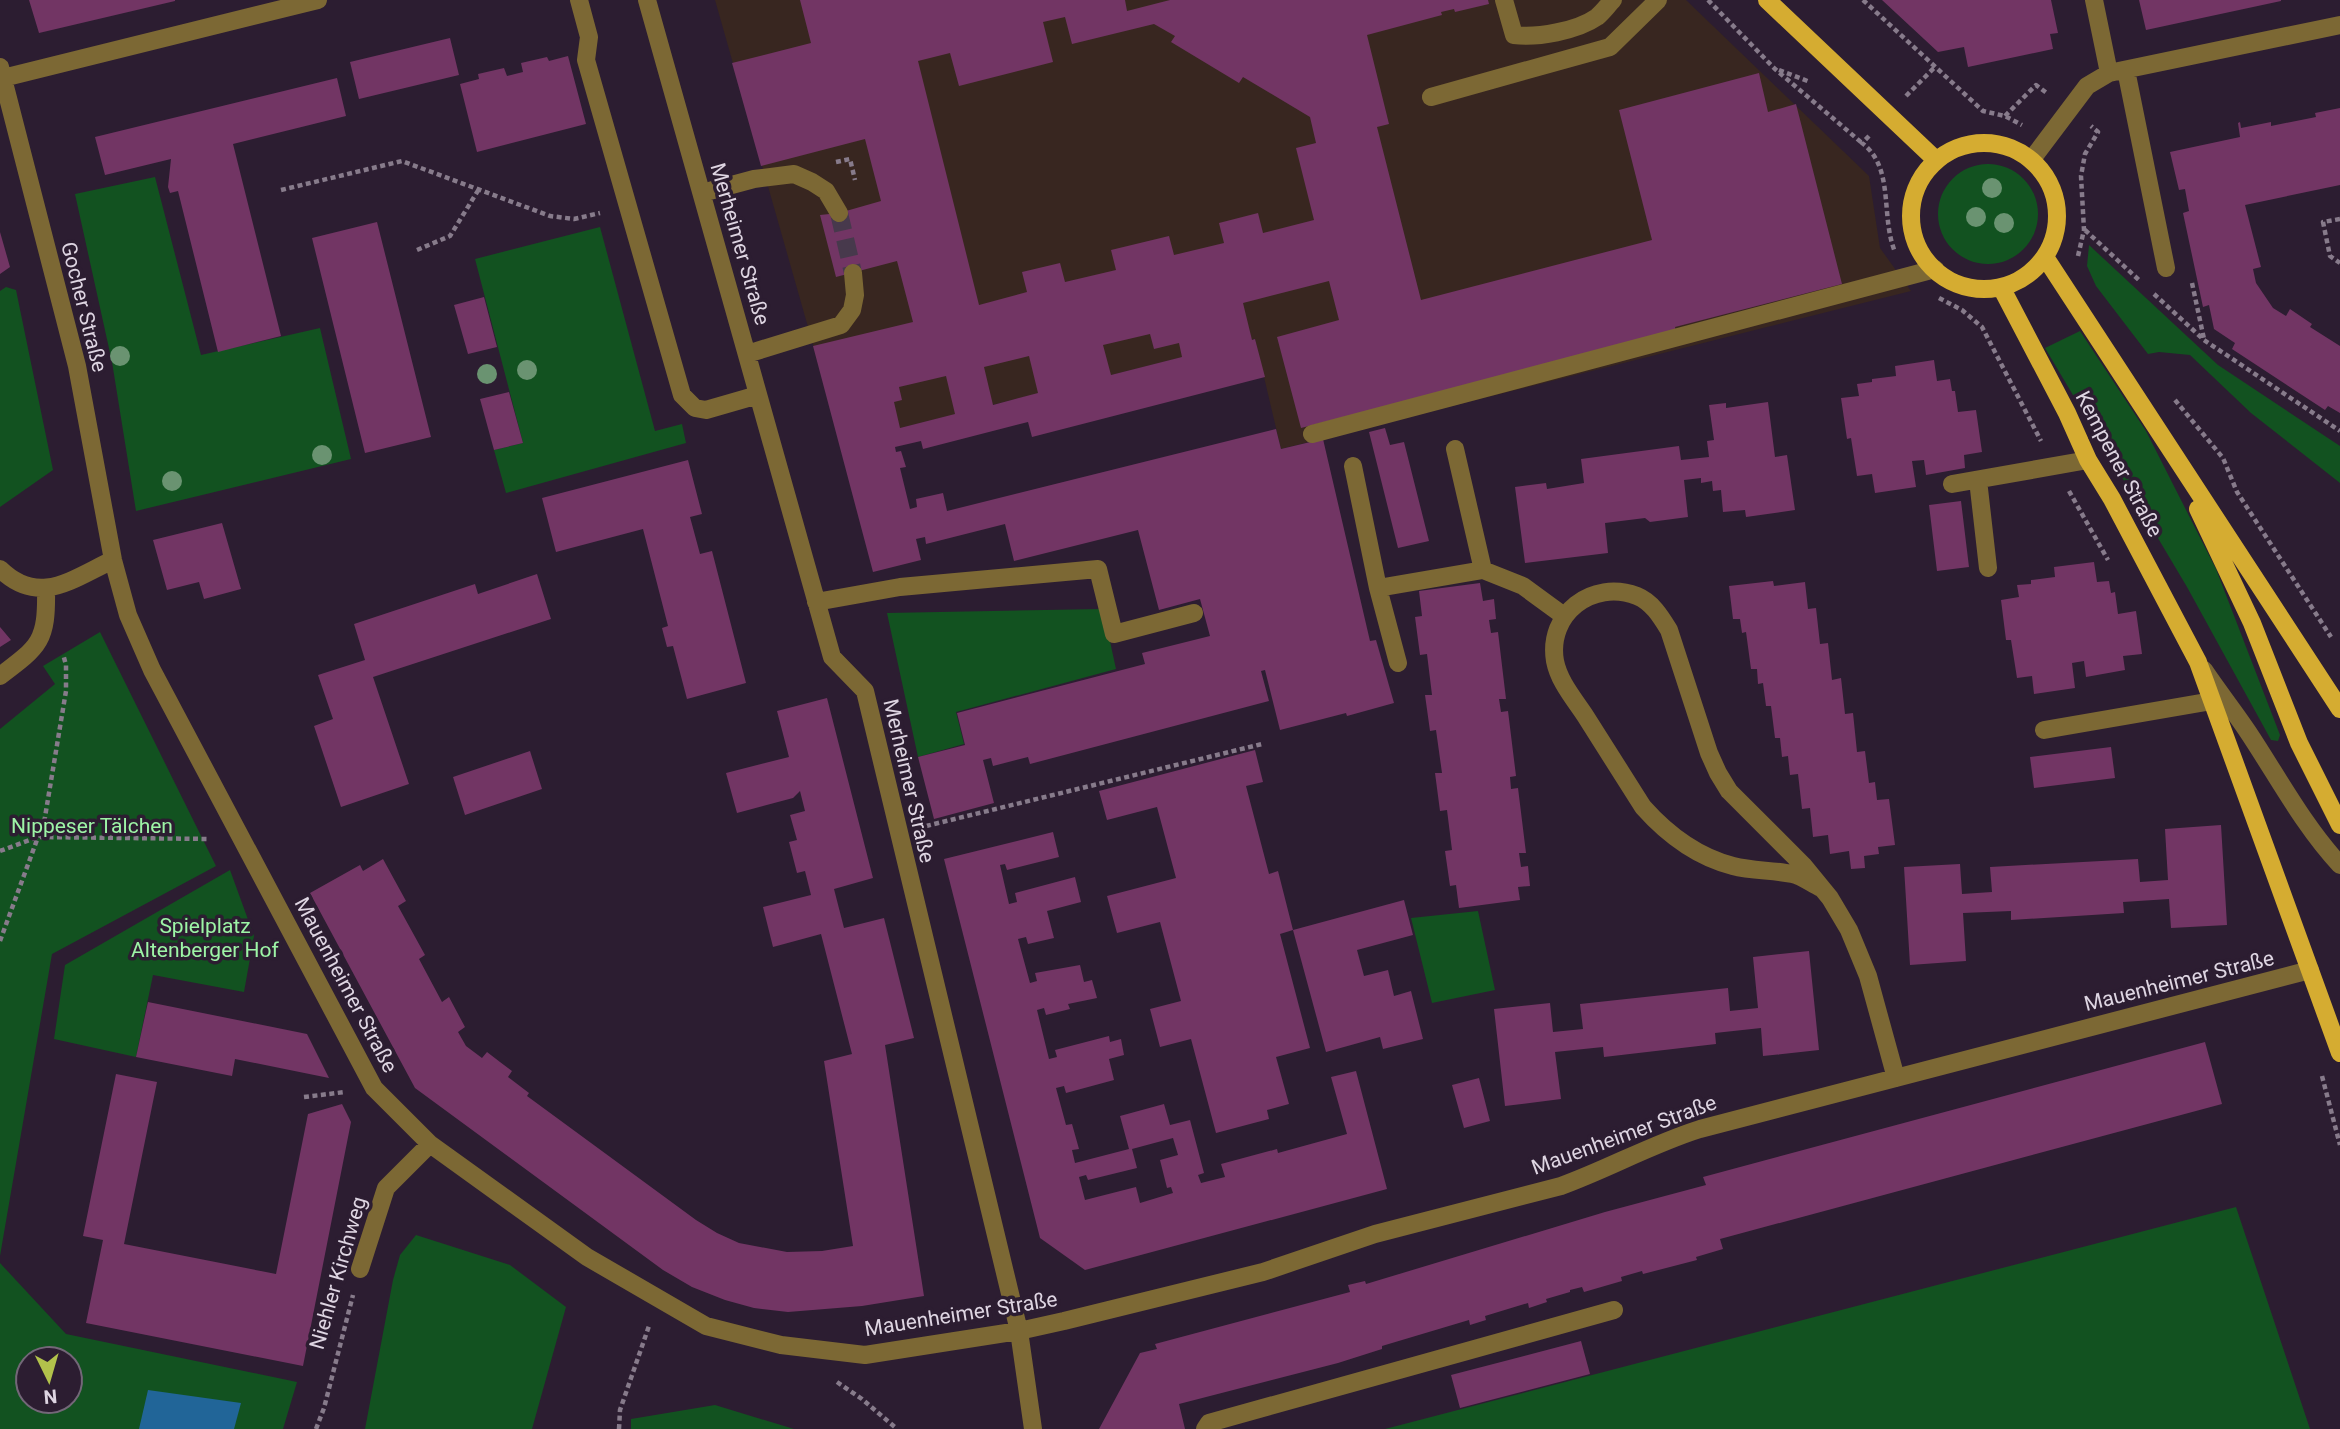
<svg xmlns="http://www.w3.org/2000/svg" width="2340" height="1429" font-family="Roboto,sans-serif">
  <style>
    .medical { fill: #382620 }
    .green { fill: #125220; fill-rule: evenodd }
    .water { fill: #216598 }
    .building { fill: #723564; fill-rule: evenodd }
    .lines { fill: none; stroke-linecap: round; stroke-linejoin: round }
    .minor-tunnel { stroke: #47394c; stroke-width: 18; stroke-dasharray: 18 9; stroke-linecap: butt }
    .path { stroke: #877b8b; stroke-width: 4.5; stroke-dasharray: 5 3.5; stroke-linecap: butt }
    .minor { stroke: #7c6834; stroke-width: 18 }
    .major { stroke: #d5ac31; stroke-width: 18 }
    .tree { fill: #6a9371 }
    .labels { text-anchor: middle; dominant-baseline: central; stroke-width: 7; stroke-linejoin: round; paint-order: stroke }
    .street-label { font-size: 21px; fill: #ded5e2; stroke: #2c1d31 }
    .park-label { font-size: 21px; fill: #9df4a6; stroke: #2c1d31 }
  </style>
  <rect width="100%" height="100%" fill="#2c1d31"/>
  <path class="medical" d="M715,0H1686L1869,176L1880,248L1911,291L1281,449L1255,339L841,443Z"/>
  <path class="green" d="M1938 214a50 50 0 1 1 100 0a50 50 0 1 1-100 0Z
    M155,177L201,355L320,328L351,459L136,511L112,362L75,194Z
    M600,227L655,431L682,424L686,443L506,493L494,450L523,443L475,259Z
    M2089,245L2218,365L2340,446V483L2251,413L2190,355L2159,352L2148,354L2096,286L2087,266Z
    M6,287L16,290L53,470L0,507V291Z
    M2080,331L2146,431L2216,569L2280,735L2278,741L2271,740L2187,587L2045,348Z
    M1103,609L1116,669L956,712L964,744L918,757L887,613Z
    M100,632L216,866L52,954L0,1256V729L55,684L43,666Z
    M230,870L254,936L244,992L153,975L136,1057L54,1039L65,965Z
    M1478,911L1495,990L1432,1003L1411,918Z
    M2236,1207L2310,1429H1385Z
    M416,1235L510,1265L566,1307L532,1429H365L393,1280L400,1255Z
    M0,1263L66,1334L297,1382L283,1429H0ZM28,1359H70V1401H28Z
    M715,1405L794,1429H631V1419Z"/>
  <path class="water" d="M148,1390L241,1403L234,1429H139Z"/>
  <path class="building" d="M29,0H175V1L39,33Z
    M800,0H1125L1127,11L1170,0H1488L1489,4L1455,12L1454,9L1441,12L1442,15L1367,35L1389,124L1377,127L1421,300L1652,240L1619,110L1759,73L1768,112L1796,104L1842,284L1675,327L1676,332L1301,428L1277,337L1339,320L1329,281L1243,303L1252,340L1255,339L1265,377L1032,437L1028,422L923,449L921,441L895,447L896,452L901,451L906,467L900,468L910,509L917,507L916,499L943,493L947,511L1276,429L1281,449L1323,439L1370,641L1376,640L1394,703L1347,716L1346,713L1280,730L1265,670L1261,671L1269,701L1030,764L1028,757L993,766L991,758L983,760L994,803L934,819L918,757L965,745L957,713L1145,664L1142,653L1210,636L1200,599L1159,610L1138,530L1014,561L1005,524L926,544L925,537L916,539L921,560L873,572L813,346L913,322L897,261L836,277L820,215L839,213L881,201L865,139L761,166L732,63L811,43ZM1065,17L1072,44L1154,24L1175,36L1171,42L1239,83L1243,77L1310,117L1316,143L1296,148L1314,220L1263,233L1258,213L1219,223L1224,243L1174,255L1169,236L1111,250L1116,270L1065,282L1060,263L1022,272L1027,292L979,305L918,61L950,53L959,86L1053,62L1043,22ZM1150,334L1154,349L1179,343L1182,357L1111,375L1103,345ZM1029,356L1038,393L993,405L984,367ZM946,376L955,414L900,428L894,402L902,400L899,387Z
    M1882,0H2051L2058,33L2050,34L2053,49L1968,67L1964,47L1938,52Z
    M2139,0H2281V1L2146,30Z
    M450,38L459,75L359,99L350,62Z
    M568,56L586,124L477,152L460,84L479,79L478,74L504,68L507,76L523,72L521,63L547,57L549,61Z
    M337,78L346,116L233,144L281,336L218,352L178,191L170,193L168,187L171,159L105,175L95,137Z
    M2340,108V185L2245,205L2261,267L2253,269L2256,283L2273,308L2286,316L2290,309L2312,324L2310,327L2340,346V413L2328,406L2325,410L2232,349L2235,343L2214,329L2209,305L2203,307L2183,213L2189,211L2185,189L2179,190L2170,152L2240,137L2238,123L2240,122L2241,128L2271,122V126L2316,117L2315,113Z
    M377,222L431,437L365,453L312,238Z
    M0,232L10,267L0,274Z
    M484,297L497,347L468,354L454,305Z
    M1934,360L1937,381L1950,379L1952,391H1955L1958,412L1976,410L1982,452L1964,455L1965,468L1926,475L1924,460L1912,461L1916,487L1875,493L1872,474L1857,476L1851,438L1847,439L1841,398L1859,396L1857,384L1872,382V379L1896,376L1895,366Z
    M509,392L523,443L494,450L480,399Z
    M1768,402L1775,457L1787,455L1795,510L1746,517L1745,510L1723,512L1721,490L1713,491L1712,481L1701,483V478L1684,480L1688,517L1650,522L1645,518L1605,523L1608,553L1525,563L1515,487L1546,483L1547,489L1584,483L1581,459L1679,446L1681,460L1709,457L1707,441L1714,440L1709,405L1726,403V408Z
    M1385,428L1390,445L1404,442L1429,541L1398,548L1369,432Z
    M688,460L702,514L690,517L700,554L712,551L746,683L687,699L673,646L667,647L662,628L668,626L643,529L556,552L542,498Z
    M1961,501L1969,567L1937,571L1929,505Z
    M222,523L241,589L204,599L199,582L167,590L153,540Z
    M2094,562L2097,582L2109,581L2111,593L2115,592L2118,614L2136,611L2142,654L2123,656L2125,670L2086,677L2084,661L2072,663L2075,688L2034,694L2032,676L2017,678L2011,640H2006L2001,600L2019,597L2017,585L2031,584V580L2055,577L2054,567Z
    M537,574L551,619L373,677L409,784L341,807L314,726L333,719L318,675L365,660L354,624L475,584L478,594Z
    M1773,581L1774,586L1805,582L1808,609L1816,608L1820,644L1828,643L1832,680L1841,678L1845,714L1853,713L1857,752L1865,751L1869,783L1875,782L1877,800L1889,799L1895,845L1878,847L1879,854L1864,856L1865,868L1851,869L1849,851L1830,854L1828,835L1813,837L1810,808L1802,809L1798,774L1790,775L1788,756L1782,757L1780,738H1775L1771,706H1766L1763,683L1758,684L1757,669H1751L1746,632L1742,633L1740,619H1733L1729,586Z
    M1480,583L1483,601L1494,599L1496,619L1489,620L1491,633L1498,632L1506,699H1499L1501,712L1508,711L1516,776L1510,777L1511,789L1518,788L1526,853H1519L1521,867L1528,866L1530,886L1518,887L1520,900L1459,908L1456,885L1450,886L1445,851L1452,850L1447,810L1440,811L1435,773H1442L1436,730L1430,731L1425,695H1432L1427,654L1420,655L1415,617L1422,616L1419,591Z
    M0,627L11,640L0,647Z
    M827,698L873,878L834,889L844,928L884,918L914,1038L885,1045L924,1296L862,1306L788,1312L754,1308L725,1300L692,1287L663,1270L415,1088L310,893L360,865L363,871L383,859L406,901L398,906L425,955L419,959L442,1002L449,997L465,1027L458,1032L466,1046L482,1058L487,1052L500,1062L512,1071L508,1077L529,1093L527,1096L696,1220L717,1233L739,1243L787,1252L822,1251L853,1246L824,1061L852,1054L821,934L773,947L763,907L811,895L805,871L797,873L789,842L797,840L790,815L805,811L800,791L793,798L737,813L726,773L789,757L777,711Z
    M2111,747L2115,778L2034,788L2030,757Z
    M1255,750L1263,782L1246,786L1269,874L1278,871L1293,930L1404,900L1413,935L1357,950L1364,976L1388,970L1394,996L1411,991L1423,1039L1383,1049L1380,1037L1326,1052L1293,930L1280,934L1310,1048L1276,1057L1289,1104L1267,1110L1269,1119L1216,1133L1191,1039L1160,1047L1150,1009L1181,1001L1160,922L1117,933L1107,896L1176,878L1157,807L1107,820L1099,791Z
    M530,751L542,789L465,815L453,777Z
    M2221,825L2227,925L2171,928L2169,899L2123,902L2124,913L2011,920V911L1963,913L1966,961L1910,965L1904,867L1960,864L1962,894L1992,892L1990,867L2138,859L2140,882L2168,880L2165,829Z
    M1053,832L1059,857L1007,870L1005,864L1000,865L1009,904L1017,902L1015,893L1075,877L1081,902L1047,911L1054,938L1028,944L1026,937L1018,939L1030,983L1037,981L1035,973L1080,965L1084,982L1092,980L1097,998L1068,1004L1070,1009L1046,1015L1044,1008L1037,1010L1049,1059L1057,1057L1055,1050L1109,1036L1110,1042L1121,1039L1124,1055L1109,1059L1114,1080L1066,1093L1064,1086L1056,1088L1066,1125L1072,1124L1079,1149L1072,1150L1075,1163L1129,1149L1120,1116L1164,1104L1170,1125L1190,1120L1204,1173L1198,1175L1201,1183L1225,1177L1221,1164L1277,1149L1278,1153L1347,1134L1331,1077L1356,1071L1387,1189L1085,1270L1040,1238L944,859ZM1173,1138L1178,1155L1160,1160L1167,1188L1171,1187L1173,1193L1140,1203L1136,1187L1085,1200L1079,1177L1086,1175L1088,1180L1137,1168L1132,1149Z
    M1809,951L1819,1050L1763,1056L1761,1028L1715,1033L1716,1044L1604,1057L1603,1047L1555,1052L1561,1099L1505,1106L1494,1009L1550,1003L1553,1032L1583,1029L1580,1004L1728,988L1730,1011L1758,1008L1753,957Z
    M148,1002L307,1034L329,1078L235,1059L232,1076L136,1057Z
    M2205,1042L2222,1104L1720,1239L1723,1249L1696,1257L1697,1260L1643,1274L1642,1271L1621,1277L1622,1281L1584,1292L1582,1287L1570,1290V1292L1546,1299L1547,1302L1529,1308L1528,1303L1485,1316L1486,1320L1470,1325L1469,1320L1382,1346V1349L1338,1363L1179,1404L1185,1429H1099L1140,1353L1157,1349L1155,1344L1350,1292L1348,1285L1365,1281L1366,1284L1605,1212L1706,1185L1703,1177Z
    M116,1074L157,1082L124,1244L276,1274L308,1114L342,1104L351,1122L303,1366L86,1323L103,1240L83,1236Z
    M1479,1078L1490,1121L1464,1128L1452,1085Z
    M1581,1341L1590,1374L1460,1408L1451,1375Z"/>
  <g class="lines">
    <path class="minor-tunnel" d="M839,213L853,273"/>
    <path class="path" d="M1708,0L1775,69L1862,143
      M1863,0L1983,111L2005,116L2022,125
      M1779,70L1810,82
      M1906,96L1935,67
      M2005,116L2036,85L2048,94
      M1869,136L1862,143C1895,168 1880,215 1895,252
      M836,162L850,159L855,180
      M281,190L402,161L550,216L574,219L600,213
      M2340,219L2323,222L2330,256L2340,263
      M2085,230L2140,281
      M417,250L450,236L479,189
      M2078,256L2084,230L2081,176L2085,154L2098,132L2091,126
      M2192,283L2204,339
      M2154,294L2204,340L2340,431
      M1939,298L1962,310L1982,327L2041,441
      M2175,400L2223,458L2237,492L2331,637
      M2069,491L2108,560
      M926,826L1262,744
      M0,851L38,837L210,839
      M0,941L38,837L43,829L66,691V665L63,654
      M2322,1076L2340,1145
      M304,1097L345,1092
      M837,1382L862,1399L897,1429
      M316,1429L324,1408L353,1295
      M619,1429L620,1410L649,1326"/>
    <path class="minor" d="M579,0L589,37L586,60L682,395L695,408L706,410L758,395
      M647,0L832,657L865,691L1019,1331L1033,1429
      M1504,0L1514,35C1537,38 1577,31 1597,17C1603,12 1608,5 1613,0
      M0,67L77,366L113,560L128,615L152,670L374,1088L430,1144L587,1257L706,1326L781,1345L865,1355L1019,1331L1064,1321L1263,1272L1375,1234L1561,1186C1608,1169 1652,1144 1700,1129L2310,970
      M2126,70L2166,268
      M2109,73L2340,25
      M3,78L318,0
      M1431,97L1610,47L1658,0
      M2032,159L2087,86L2109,73L2094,0
      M702,193L754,179L794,174L812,182L826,191L839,213
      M747,354L841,325L852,310L855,295L853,273
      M1312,434L1935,269
      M1455,449L1483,570L1523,586L1564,616
      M1353,466L1378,588L1483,570
      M1978,480L1988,568
      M1952,484L2088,460
      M0,569C39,607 72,579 113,560
      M1378,588L1398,663
      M816,602L900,587L1098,569L1114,634L1194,613
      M2204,670C2218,691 2234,711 2248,732C2278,777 2303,825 2340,865
      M0,676C40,646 47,641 46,589
      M2044,730L2212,701
      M1821,888C1812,884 1802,876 1792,874C1773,870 1752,871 1733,866C1698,857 1667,834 1643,807C1624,777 1605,747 1586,717C1575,700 1559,682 1555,661C1547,614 1592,579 1637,596C1652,602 1661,617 1669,630L1709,753L1718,773L1729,791L1803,865L1830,898L1849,930L1868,976L1896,1078
      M360,1269L386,1188L430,1144
      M1205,1429L1209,1423L1614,1310"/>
    <path class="major" d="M1767,0L1936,160
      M1911 216a73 73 0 1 1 146 0a73 73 0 1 1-146 0Z
      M2045,257L2340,709
      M2001,287L2067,413L2088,460L2112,499L2198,662L2340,1053
      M2198,509L2252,623L2299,743L2340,825"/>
  </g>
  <g class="tree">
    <circle cx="1992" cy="188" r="10"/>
    <circle cx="1976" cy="217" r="10"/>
    <circle cx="2004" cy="223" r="10"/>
    <circle cx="120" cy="356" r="10"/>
    <circle cx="527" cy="370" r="10"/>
    <circle cx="487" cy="374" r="10"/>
    <circle cx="322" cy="455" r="10"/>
    <circle cx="172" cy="481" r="10"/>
  </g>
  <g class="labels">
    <g class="street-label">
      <text transform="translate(740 244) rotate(74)">Merheimer Straße</text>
      <text transform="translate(84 307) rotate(76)">Gocher Straße</text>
      <text transform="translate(2119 464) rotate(62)">Kempener Straße</text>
      <text transform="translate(909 781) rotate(77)">Merheimer Straße</text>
      <text transform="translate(2179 981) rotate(-14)">Mauenheimer Straße</text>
      <text transform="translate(346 985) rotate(62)">Mauenheimer Straße</text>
      <text transform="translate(1624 1135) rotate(-20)">Mauenheimer Straße</text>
      <text transform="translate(338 1273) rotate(-74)">Niehler Kirchweg</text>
      <text transform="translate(961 1314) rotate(-9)">Mauenheimer Straße</text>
    </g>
    <g class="park-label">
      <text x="92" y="826">Nippeser Tälchen</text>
      <text x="205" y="926">Spielplatz<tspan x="205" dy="24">Altenberger Hof</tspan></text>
    </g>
  </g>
  <g transform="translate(49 1380) rotate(175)"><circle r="33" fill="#2c1d31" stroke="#736778" stroke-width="2"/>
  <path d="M0-5L12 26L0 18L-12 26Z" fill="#b2c24b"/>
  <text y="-10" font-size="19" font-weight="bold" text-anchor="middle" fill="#ded5e2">N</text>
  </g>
</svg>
